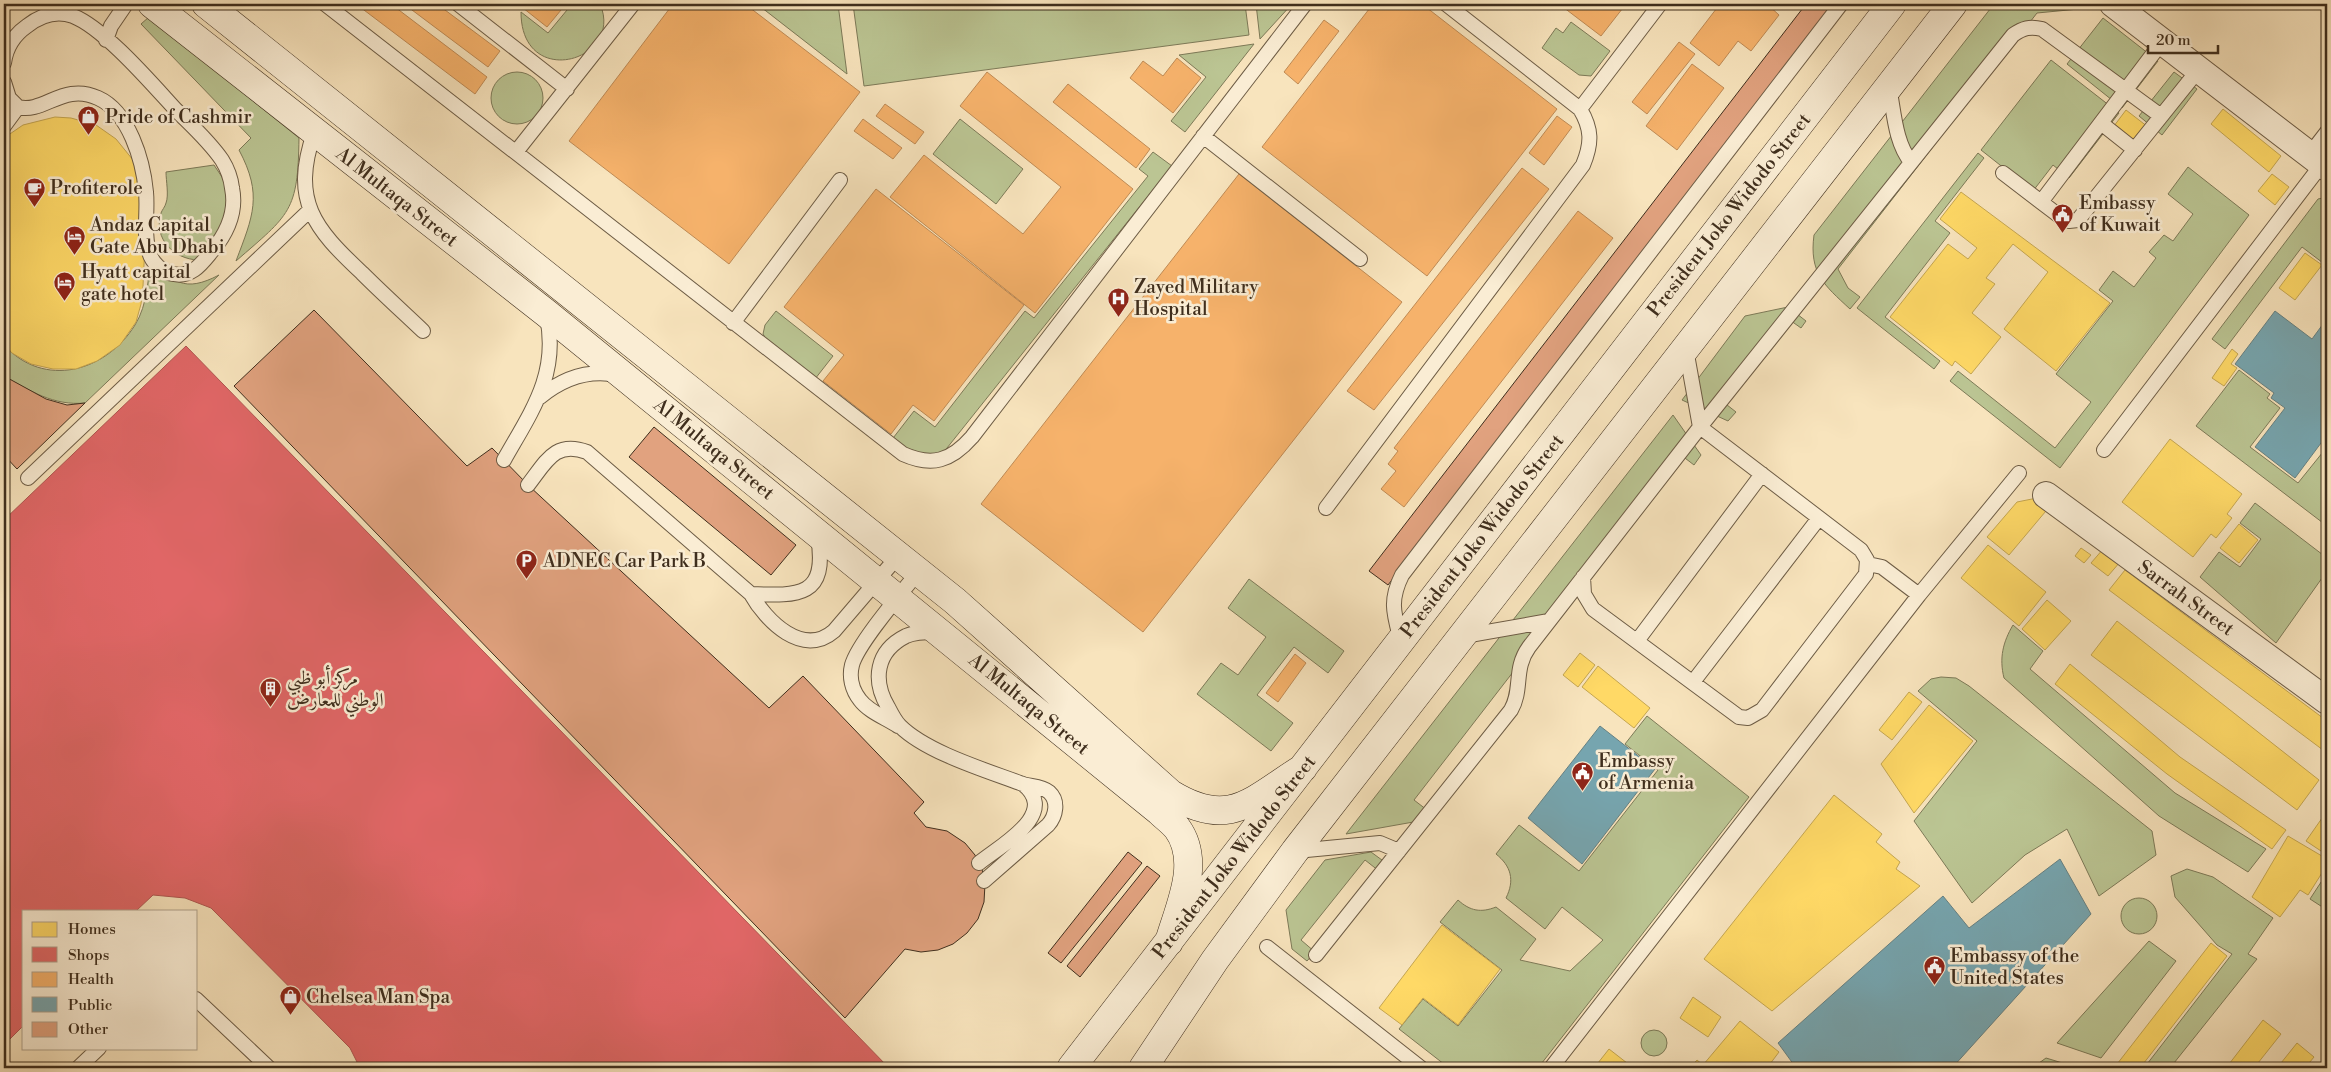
<svg xmlns="http://www.w3.org/2000/svg" width="2331" height="1072" font-family="'Libre Bodoni',Amiri,serif">
  <style>
    .green { fill: #bbc593; stroke: #7d7a58 }
    .homes { fill: #ffd966; stroke: #c5a650 }
    .shops { fill: #e06666; stroke: #b05550 }
    .health { fill: #f6b26b; stroke: #bf8a54 }
    .public { fill: #76a5af; stroke: #668183 }
    .building { fill: #e1a27f; stroke: #3f2e1d }
    .lines { fill: none; stroke-linecap: round; stroke-linejoin: round }
    .lane-casing { stroke: #6d5c45; stroke-width: 16 }
    .street-casing { stroke: #6d5c45; stroke-width: 28 }
    .secondary-casing { stroke: #3f2e1d; stroke-width: 29 }
    .lane { stroke: #faedd4; stroke-width: 14 }
    .street { stroke: #faedd4; stroke-width: 26 }
    .secondary { stroke: #faedd4; stroke-width: 28 }
    .labels { text-anchor: middle; dominant-baseline: central; stroke-width: 5; stroke-linejoin: round; paint-order: stroke }
    .poi-label { font-size: 19px; fill: #3f2e1d; stroke: #faedd4; text-anchor: start }
    .street-label { font-size: 19px; fill: #3f2e1d; stroke: #faedd4 }
  </style>
  <rect width="100%" height="100%" fill="#f8e4bd"/>
  <filter id="stains"><feTurbulence type="fractalNoise" baseFrequency=".004" numOctaves="4"/><feColorMatrix values="0 0 0 0 .2 0 0 0 0 .09 0 0 0 0 .02 0 0 0 .5 -.17"/></filter>
  <radialGradient id="worn" r=".72"><stop offset=".6" stop-color="#630" stop-opacity="0"/><stop offset="1" stop-color="#630" stop-opacity=".3"/></radialGradient>
  <path class="green" d="M572,4H600C625,61 521,91 521,12L548,33Z
    M757,4H838L847,74Z
    M853,4H1245L1249,35L864,86Z
    M1256,4H1292L1260,39Z
    M1994,4H2085L2089,8L2037,13L1838,269L1848,288L1860,297L1850,309C1824,285 1809,273 1814,235Z
    M149,17L299,138C298,212 290,214 236,261C253,216 263,195 239,150L251,138L141,24Z
    M2103,18L2158,61L2122,108L2067,64Z
    M1571,22L1610,51L1591,76L1579,75L1542,48L1556,28L1563,33Z
    M1254,44L1185,132L1171,121L1206,77L1179,55Z
    M2051,60L2119,113L2069,178L2053,165L2033,191L1981,150Z
    M491 98a26 26 0 1 1 52 0a26 26 0 1 1-52 0Z
    M2174,72L2197,89L2162,135L2139,116Z
    M960,119L1023,169L996,204L933,154Z
    M1153,152L1172,166L943,453L931,457L890,442L914,411L935,427L1025,311L1034,318L1148,176L1139,169Z
    M1978,153L1984,158L1935,221L1950,233L1885,317L1940,361L1934,369L1857,308Z
    M214,165L224,180L233,210L198,260C174,259 153,239 161,213C162,210 165,207 166,203C169,195 166,181 166,172Z
    M2188,167L2249,215L2060,468L1950,381L1958,371L2055,448L2091,402L2056,374L2113,301L2099,290L2113,271L2134,287L2156,258L2149,252L2164,235L2173,241L2193,214L2168,194Z
    M2327,197V266L2302,247L2225,349L2212,339L2318,199Z
    M151,255C171,283 185,293 219,275L85,403C54,406 30,391 4,376V345C44,389 106,372 135,325C148,304 148,278 151,255Z
    M1788,307L1806,321L1801,328L1787,318L1722,401L1736,412L1728,421L1682,400L1745,316Z
    M776,311L833,356L815,379L769,344L763,334L765,325Z
    M2239,370L2270,394L2267,398L2280,408L2250,447L2298,483L2327,447V526L2196,426Z
    M1673,415L1701,455L1694,465L1681,455L1414,800L1427,810L1419,821L1346,834Z
    M2255,503L2327,558V571L2276,643L2200,577L2219,552L2240,567L2261,539L2240,523Z
    M1249,579L1344,651L1328,673L1294,647L1257,695L1293,723L1271,751L1197,694L1221,663L1238,675L1266,637L1228,608Z
    M2013,625L2043,651L2030,669L2175,793L2266,849L2248,872L2159,816L2004,678C1999,658 2003,642 2013,625Z
    M1941,677L1956,678L1969,686L2152,831L2156,855L2099,896L2067,829L2025,855L1972,903L1914,821L1977,741L1918,691L1931,679Z
    M1647,716L1749,797L1538,1068H1449L1399,1029L1423,999L1458,1026L1502,970L1440,922L1458,900C1470,911 1481,913 1496,907L1536,939L1520,960L1570,971L1603,940L1562,907L1545,929L1506,898C1515,880 1511,866 1496,854L1519,825L1579,871L1658,770L1625,744Z
    M1371,852L1386,863L1379,871L1365,860L1301,940L1315,952L1307,961L1292,949L1286,910L1325,860Z
    M2187,869L2213,877L2273,918L2248,954L2257,959L2170,1068H2144L2232,954L2217,945L2175,897L2171,876Z
    M2327,873V910L2310,899Z
    M2121 916a18 18 0 1 1 36 0a18 18 0 1 1-36 0Z
    M2149,941L2176,961L2101,1058L2057,1043Z
    M1641 1043a13 13 0 1 1 26 0a13 13 0 1 1-26 0Z
    M2046,1058L2079,1068H2032Z"/>
  <path class="homes" d="M2223,109L2281,156L2269,172L2211,124Z
    M2126,110L2148,127L2136,143L2114,126Z
    M55,117L71,118L96,125L116,139L133,160L143,189L146,223L143,286L141,304L136,322L120,345L97,361L76,369H53L31,364L12,353L4,344V138L23,125Z
    M2272,174L2289,187L2275,205L2258,191Z
    M1961,192L2110,303L2056,371L2004,329L2048,272L2013,244L1986,278L1995,284L1972,313L2001,337L1971,374L1955,361L1952,366L1890,317L1948,244L1968,259L1977,248L1940,219Z
    M2305,253L2322,265L2295,300L2279,288Z
    M2232,349L2238,354L2231,364L2237,368L2224,386L2212,378Z
    M2170,439L2242,494L2227,514L2232,518L2216,538L2211,534L2193,557L2122,502Z
    M2042,497L2051,505L2009,555L1987,537L2017,502Z
    M2239,524L2258,540L2239,563L2220,548Z
    M1988,545L2046,592L2019,626L1961,578Z
    M2081,548L2091,555L2084,563L2075,556Z
    M2104,548L2120,562L2108,576L2091,563Z
    M2125,570L2327,721V753L2109,590Z
    M2047,600L2071,621L2045,650L2022,629Z
    M2117,621L2319,780L2297,810L2091,655Z
    M1580,653L1595,665L1578,687L1563,675Z
    M2070,664L2180,757L2286,830L2272,849L2167,774L2055,684Z
    M1598,666L1650,708L1634,728L1582,687Z
    M1909,692L1922,702L1892,740L1879,730Z
    M1929,705L1973,741L1914,813L1881,764Z
    M1834,795L1882,834L1876,842L1900,862L1896,869L1920,886L1772,1011L1704,959Z
    M2327,811V848L2324,853L2306,841Z
    M2288,836L2327,859V865L2308,895L2300,890L2280,917L2252,897Z
    M1442,925L1500,969L1458,1025L1423,998L1402,1025L1379,1008Z
    M2211,943L2227,956L2140,1068H2114Z
    M1693,997L1721,1017L1708,1037L1680,1018Z
    M2263,1020L2281,1034L2254,1068H2226Z
    M1740,1021L1779,1052L1767,1068H1690L1697,1060L1703,1065Z
    M2297,1043L2314,1057L2305,1068H2277Z
    M1609,1049L1627,1063L1622,1068H1594Z"/>
  <path class="shops" d="M186,346L889,1068H360L350,1048L211,908L185,898L153,895L136,911H24V1025L4,1045V520Z"/>
  <path class="health" d="M356,4H391L487,77L475,94Z
    M404,4H437L500,51L488,67Z
    M518,4H566L547,27Z
    M673,4H745L860,92L729,264L569,141Z
    M1373,4H1422L1557,109L1427,276L1262,147Z
    M1559,4H1626L1601,36Z
    M1720,4H1767L1779,15L1751,51L1738,41L1719,66L1690,43Z
    M1324,20L1339,31L1298,84L1284,72Z
    M1679,42L1695,54L1647,114L1632,102Z
    M1177,58L1201,78L1173,113L1130,78L1143,61L1163,76Z
    M1692,64L1724,88L1677,150L1646,126Z
    M987,72L1133,189L1035,313L890,197L924,155L1023,234L1061,187L960,106Z
    M1068,84L1150,149L1136,168L1053,102Z
    M885,104L924,132L915,144L876,116Z
    M1557,116L1572,127L1544,165L1529,153Z
    M863,119L902,148L893,159L854,131Z
    M1522,168L1549,189L1374,410L1347,391Z
    M1239,174L1402,302L1143,632L981,504Z
    M876,189L1024,305L934,421L913,405L891,434L823,381L844,355L784,307Z
    M1578,211L1613,238L1404,507L1381,489L1396,471L1388,464L1398,451L1394,448Z
    M1295,654L1306,663L1278,702L1266,693Z"/>
  <path class="public" d="M2275,311L2312,339L2323,324L2327,327V442L2324,439L2295,478L2255,447L2285,408L2271,398L2274,393L2235,364Z
    M1600,726L1655,769L1582,864L1528,818Z
    M2060,859L2091,914L1952,1068H1791L1794,1065L1778,1043L1943,896L1969,928Z"/>
  <path class="building" d="M1806,4H1836L1388,585L1369,571Z
    M314,310L467,466L492,448L528,485L769,708L803,676L924,802L914,813L926,827L947,831L965,843L975,855L982,869L985,884L984,902L978,919L967,933L953,944L938,950L921,952L905,949L845,1018L234,386Z
    M4,376L46,399L67,405L85,403L17,469L4,455Z
    M654,427L796,545L771,575L629,457Z
    M1128,852L1142,863L1061,963L1048,953Z
    M1147,866L1160,876L1080,977L1067,966Z"/>
  <g class="lines">
    <defs>
      <path id="lane" d="M325,4L903,454C932,467 951,461 972,437L1305,4
        M458,4L567,89
        M106,40L111,26L126,4
        M4,63C6,48 14,35 27,26C41,15 56,10 73,16C104,28 152,84 176,110C192,126 209,141 222,160C227,168 231,179 232,188C237,212 227,233 212,251C202,263 192,278 173,274C162,272 152,263 149,252C143,234 148,211 146,192C143,160 129,112 98,98C63,82 44,114 18,107L9,98L4,82
        M1889,87C1894,111 1895,143 1911,162
        M1580,109L1660,4
        M2101,123L2135,150
        M4,126L18,107
        M314,133C291,201 314,228 362,273C382,293 403,312 423,331
        M1203,136L1360,259
        M516,152L633,4
        M2310,154L2327,132
        M2003,173L2062,218L2069,221L2078,220L2199,69
        M2041,202L2162,42
        M733,323L840,180
        M540,397C562,379 588,369 617,375
        M2104,450L2322,164
        M504,460C531,412 559,375 547,317
        M28,478L310,210
        M528,485C546,462 555,440 587,452L751,594C766,621 803,658 834,631L899,555
        M1326,508L1583,165C1592,143 1592,129 1580,109L1446,4
        M1868,564L1882,567L1919,595
        M1583,577L1584,594L1593,609L1739,717L1748,718L1762,710L1866,574L1867,560L1861,550L1700,427L1686,349
        M751,594C799,596 828,597 818,537
        M936,632C926,632 915,632 906,636C876,651 872,680 888,707C891,713 895,721 900,726C926,752 985,770 1020,783C1029,787 1040,785 1049,792C1059,801 1056,816 1048,825L984,881
        M1464,636L1549,621
        M1401,641C1394,614 1389,601 1402,575L1841,4
        M1637,641L1762,474
        M1693,682L1819,518
        M898,726C886,718 869,712 860,700C852,690 849,677 852,665C858,643 903,591 919,571
        M1296,851L1380,843L1399,851
        M979,863C1001,845 1060,814 1023,784
        M1267,947L1421,1068
        M1316,955L1511,710C1523,689 1513,669 1529,647L1700,427L2013,35C2023,28 2030,26 2042,29L2161,116
        M196,999L269,1068
        M78,1068L99,1048
        M1551,1068L1919,595L2019,473"/>
      <path id="street" d="M2113,4L2327,168
        M2046,495L2327,701"/>
      <path id="secondary" d="M152,4L546,313L1160,812C1165,817 1172,822 1177,828C1202,862 1179,907 1169,942
        M206,4L955,601L1171,794C1230,830 1252,800 1303,768
        M1071,1068L1892,4
        M1143,1068L1215,960L1295,851L1953,4"/>
    </defs>
    <use href="#lane" class="lane-casing"/>
    <use href="#street" class="street-casing"/>
    <use href="#secondary" class="secondary-casing"/>
    <use href="#lane" class="lane"/>
    <use href="#street" class="street"/>
    <use href="#secondary" class="secondary"/>
  </g>
  <defs>
    <symbol id="shop-pin" viewBox="-11 -11 22 30"><path d="M0 17L-7.5 6A9.5 9.5 0 1 1 7.5 6Z" fill="#8f2418" stroke="#faedd4"/><path d="M-5-2.5h2.3a2.7 3.5 0 0 1 5.4 0H5L5.5 6h-11ZM-1.5-2.5h3a1.5 2.3 0 0 0-3 0Z" fill="#fff"/></symbol>
    <symbol id="cafe-pin" viewBox="-11 -11 22 30"><path d="M0 17L-7.5 6A9.5 9.5 0 1 1 7.5 6Z" fill="#8f2418" stroke="#faedd4"/><path d="M-5.5-4.5H6V0H3Q3 3.5 0 3.5H-2.5Q-5.5 3.5-5.5 0ZM3-3.2v2h1.7v-2ZM-6 4.5H4V6H-6Z" fill="#fff"/></symbol>
    <symbol id="civic-pin" viewBox="-11 -11 22 30"><path d="M0 17L-7.5 6A9.5 9.5 0 1 1 7.5 6Z" fill="#8f2418" stroke="#faedd4"/><path d="M-.6-6.5H3V-4.5H.6V-3L4-1V1h2V6H-6V1h2V-1L-.6-3ZM-1.2 2.5V6h2.4V2.5Z" fill="#fff"/></symbol>
    <symbol id="hotel-pin" viewBox="-11 -11 22 30"><path d="M0 17L-7.5 6A9.5 9.5 0 1 1 7.5 6Z" fill="#8f2418" stroke="#faedd4"/><path d="M-6-4.5h1.5V1H6V5H4.5V3h-9V5H-6ZM-4 0a1.8 1.8 0 1 1 3.6 0ZM.5 0V-2.5h3Q6-2.5 6 0Z" fill="#fff"/></symbol>
    <symbol id="hospital-pin" viewBox="-11 -11 22 30"><path d="M0 17L-7.5 6A9.5 9.5 0 1 1 7.5 6Z" fill="#8f2418" stroke="#faedd4"/><path d="M-5-5h3v3.5h4V-5h3V5h-3V1.5h-4V5h-3Z" fill="#fff"/></symbol>
    <symbol id="parking-pin" viewBox="-11 -11 22 30"><path d="M0 17L-7.5 6A9.5 9.5 0 1 1 7.5 6Z" fill="#8f2418" stroke="#faedd4"/><path d="M-3.5-5.5H1a3.5 3.5 0 0 1 0 7H-1V5.5H-3.5ZM-1-3.4V-.6H.8a1.4 1.4 0 0 0 0-2.8Z" fill="#fff"/></symbol>
    <symbol id="building-pin" viewBox="-11 -11 22 30"><path d="M0 17L-7.5 6A9.5 9.5 0 1 1 7.5 6Z" fill="#8f2418" stroke="#faedd4"/><path d="M-4-6H4V6H1V3H-1V6H-4ZM-2.5-4.3h1.7v1.8h-1.7ZM.8-4.3h1.7v1.8H.8ZM-2.5-1h1.7V.8h-1.7ZM.8-1h1.7V.8H.8Z" fill="#fff"/></symbol>
  </defs>
  <g fill-rule="evenodd">
    <use href="#shop-pin" x="76" y="104" width="25" height="34"/>
    <use href="#cafe-pin" x="22" y="176" width="25" height="34"/>
    <use href="#civic-pin" x="2050" y="202" width="25" height="34"/>
    <use href="#hotel-pin" x="62" y="224" width="25" height="34"/>
    <use href="#hotel-pin" x="52" y="270" width="25" height="34"/>
    <use href="#hospital-pin" x="1106" y="286" width="25" height="34"/>
    <use href="#parking-pin" x="514" y="548" width="25" height="34"/>
    <use href="#building-pin" x="258" y="676" width="25" height="34"/>
    <use href="#civic-pin" x="1570" y="760" width="25" height="34"/>
    <use href="#civic-pin" x="1922" y="954" width="25" height="34"/>
    <use href="#shop-pin" x="278" y="984" width="25" height="34"/>
  </g>
  <g class="labels">
    <g class="poi-label">
      <text x="105" y="117">Pride of Cashmir</text>
      <text x="50" y="188">Profiterole</text>
      <text x="2079" y="203">Embassy<tspan x="2079" dy="22">of Kuwait</tspan></text>
      <text x="90" y="225">Andaz Capital<tspan x="90" dy="22">Gate Abu Dhabi</tspan></text>
      <text x="81" y="272">Hyatt capital<tspan x="81" dy="22">gate hotel</tspan></text>
      <text x="1134" y="287">Zayed Military<tspan x="1134" dy="22">Hospital</tspan></text>
      <text x="543" y="561">ADNEC Car Park B</text>
      <text x="287" y="678">مركز أبو ظبي<tspan x="287" dy="22">الوطني للمعارض</tspan></text>
      <text x="1598" y="761">Embassy<tspan x="1598" dy="22">of Armenia</tspan></text>
      <text x="1950" y="956">Embassy of the<tspan x="1950" dy="22">United States</tspan></text>
      <text x="306" y="997">Chelsea Man Spa</text>
    </g>
    <g class="street-label">
      <text transform="translate(397 197) rotate(38)">Al Multaqa Street</text>
      <text transform="translate(1729 215) rotate(-52)">President Joko Widodo Street</text>
      <text transform="translate(714 449) rotate(39)">Al Multaqa Street</text>
      <text transform="translate(1482 536) rotate(-52)">President Joko Widodo Street</text>
      <text transform="translate(2186 598) rotate(36)">Sarrah Street</text>
      <text transform="translate(1029 704) rotate(39)">Al Multaqa Street</text>
      <text transform="translate(1234 857) rotate(-52)">President Joko Widodo Street</text>
    </g>
  </g>
  <rect width="2331" height="1072" fill="none" stroke="#f8e4bd" stroke-width="20"/>
  <rect x="5" y="5" width="2321" height="1062" fill="none" stroke="#3f2e1d" stroke-width="2.5"/>
  <rect x="10" y="10" width="2311" height="1052" fill="none" stroke="#3f2e1d"/>
  <rect x="22" y="910" width="175" height="140" fill="#faedd4" stroke="#afa18b"/>
  <rect x="32" y="922" width="25" height="15" fill="#ffd966" stroke="#afa18b"/>
  <text x="68" y="934" font-size="15" fill="#3f2e1d">Homes</text>
  <rect x="32" y="947" width="25" height="15" fill="#e06666" stroke="#afa18b"/>
  <text x="68" y="960" font-size="15" fill="#3f2e1d">Shops</text>
  <rect x="32" y="972" width="25" height="15" fill="#f6b26b" stroke="#afa18b"/>
  <text x="68" y="984" font-size="15" fill="#3f2e1d">Health</text>
  <rect x="32" y="997" width="25" height="15" fill="#76a5af" stroke="#afa18b"/>
  <text x="68" y="1010" font-size="15" fill="#3f2e1d">Public</text>
  <rect x="32" y="1022" width="25" height="15" fill="#e1a27f" stroke="#afa18b"/>
  <text x="68" y="1034" font-size="15" fill="#3f2e1d">Other</text>
  <path d="M2148 45v8h70v-8" fill="none" stroke="#3f2e1d" stroke-width="2.5"/>
  <text x="2156" y="45" font-size="15" fill="#3f2e1d" stroke="#faedd4" stroke-width="4" paint-order="stroke">20 m</text>
  <rect width="100%" height="100%" filter="url(#stains)"/>
  <rect width="100%" height="100%" fill="url(#worn)"/>
</svg>
